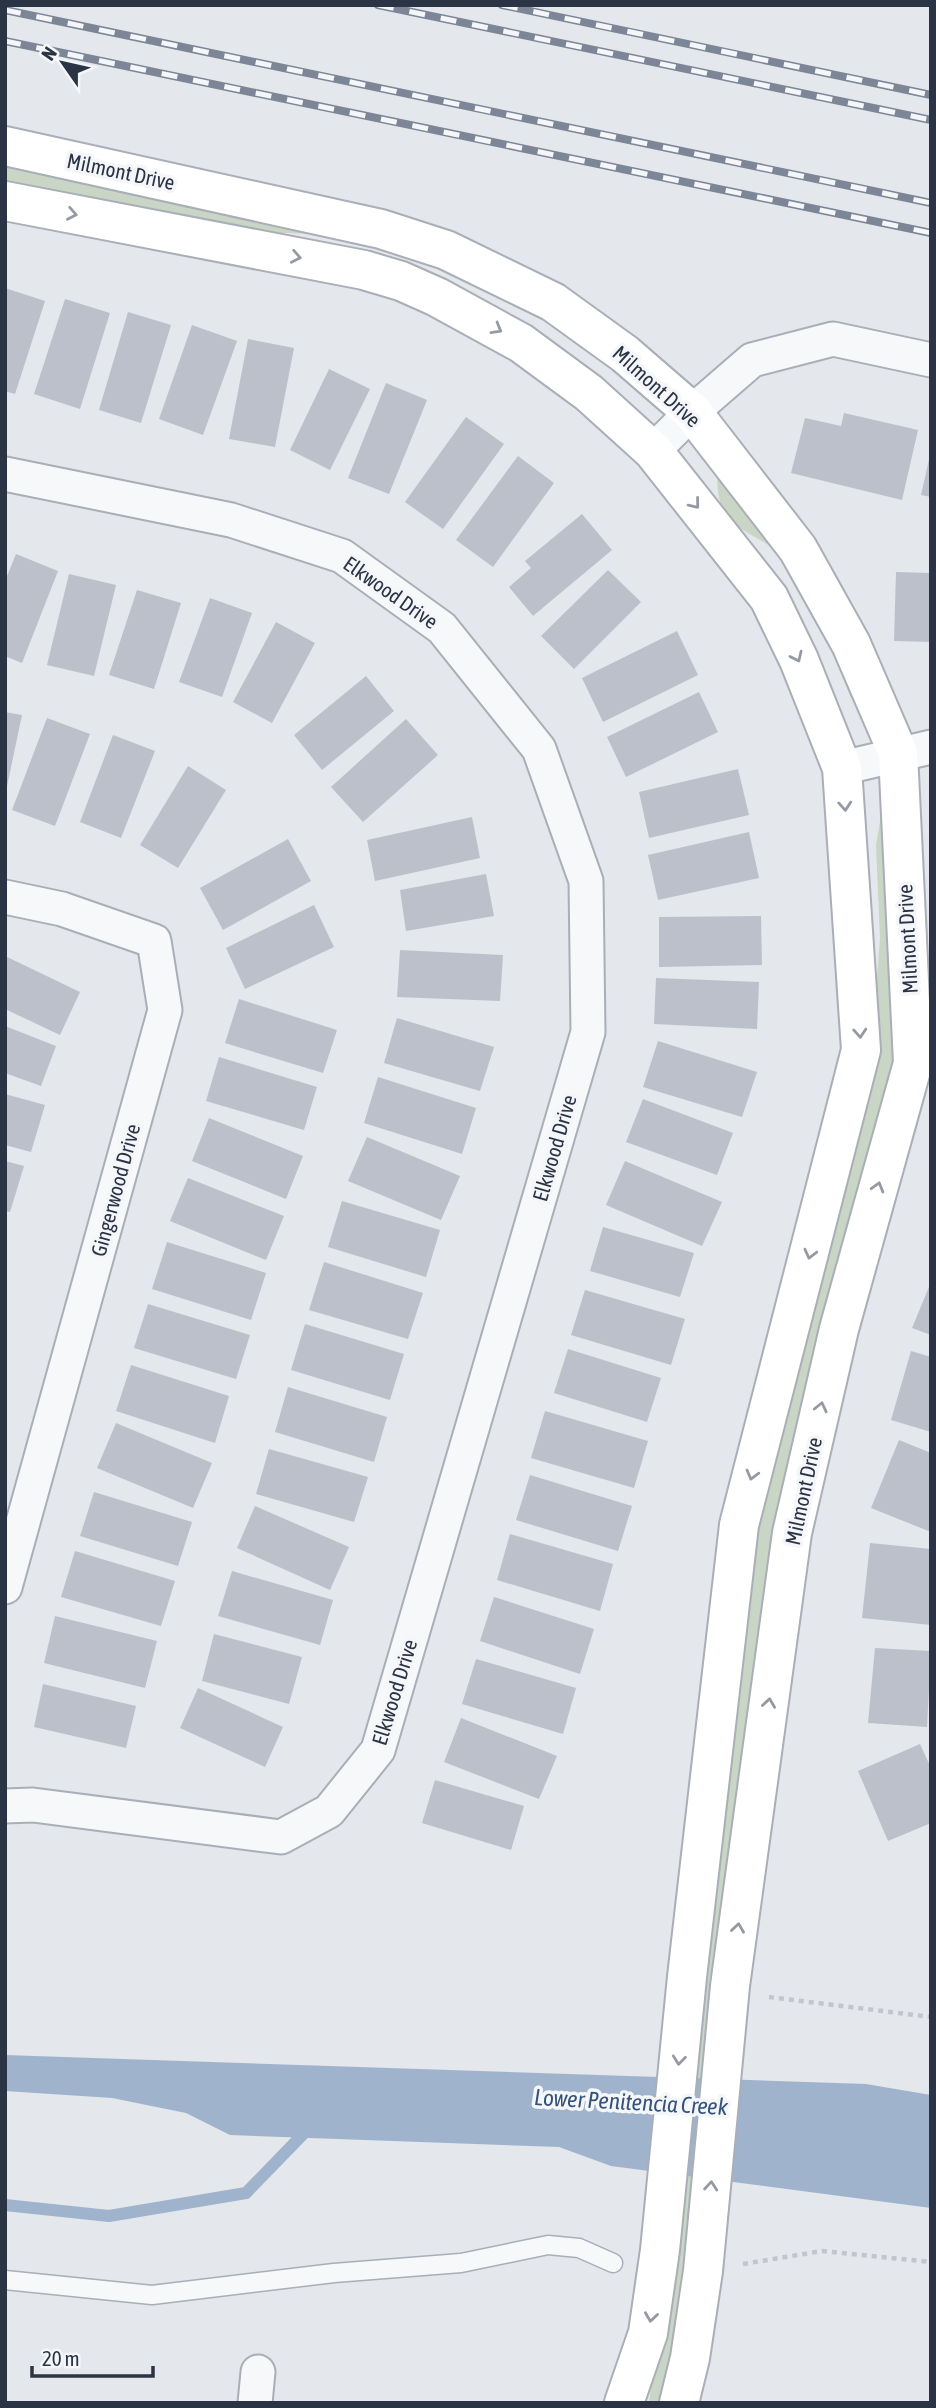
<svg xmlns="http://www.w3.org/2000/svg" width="936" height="2408" font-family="'Asap Condensed',sans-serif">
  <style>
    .green { fill: #c9d6c5 }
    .water { fill: #9fb4cc }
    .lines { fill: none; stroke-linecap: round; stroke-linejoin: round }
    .stream { stroke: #9fb4cc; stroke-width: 12 }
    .building { fill: #bbc0ca }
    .lane-casing { stroke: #a9aeb7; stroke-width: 21 }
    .street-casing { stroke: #a9aeb7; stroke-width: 37 }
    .secondary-casing { stroke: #a9aeb7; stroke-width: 42 }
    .path { stroke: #c2c5cb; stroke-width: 4.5; stroke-dasharray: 5 5; stroke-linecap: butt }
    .lane { stroke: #f7f8fa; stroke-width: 18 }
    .street { stroke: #f7f8fa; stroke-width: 33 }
    .secondary { stroke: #fff; stroke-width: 38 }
    .rail-casing { stroke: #7d8696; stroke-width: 8 }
    .rail { stroke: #f4f6f9; stroke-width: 5; stroke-dasharray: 16; stroke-linecap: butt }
    .oneway { stroke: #959aa2 }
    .labels { text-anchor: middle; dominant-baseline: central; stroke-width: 7; stroke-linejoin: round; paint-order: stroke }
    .street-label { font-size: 21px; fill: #2b3445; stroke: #f4f6f9 }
    .water-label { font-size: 23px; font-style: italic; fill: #34527a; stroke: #f4f6f9 }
  </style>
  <rect width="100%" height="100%" fill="#e4e7ec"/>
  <path class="green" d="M5,154L292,212L356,228L424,250L535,304L634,375L640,380L641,387L635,386C561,325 475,270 382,243C336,230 286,236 240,230C161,219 83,198 5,182Z
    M718,464L810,590L855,699L851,698C831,649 811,596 778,554C764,537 736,533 724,511C716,497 717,479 718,464Z
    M883,804L899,1025L892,1074L762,1619L746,1729L668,2403H649L751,1564L769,1470L875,1004L880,938L876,845Z"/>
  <path class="water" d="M5,2055L866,2084L931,2095V2208L611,2166L559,2147L230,2135L186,2113L112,2098L5,2091Z"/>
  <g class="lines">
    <path class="stream" d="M5,2205L109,2216L246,2193L310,2127"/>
  </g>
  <path class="building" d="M5,288L45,301L15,394L5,391Z
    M65,299L110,313L80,409L34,394Z
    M128,312L171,325L141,423L99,410Z
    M192,325L237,341L203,435L159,419Z
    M248,339L294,348L275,447L229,439Z
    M329,369L370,389L330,470L290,450Z
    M386,383L427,400L389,494L348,478Z
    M844,413L918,430L902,500L791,473L805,418L841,426Z
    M466,417L504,444L443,529L405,502Z
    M930,455H931V497L921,495Z
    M518,456L554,483L493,567L456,540Z
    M582,514L612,550L533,616L509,587L531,568L525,561Z
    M16,554L58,571L22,663L5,656V581Z
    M608,570L641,602L574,669L541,636Z
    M896,572L931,573V642L894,641Z
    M69,574L116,585L94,676L47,665Z
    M137,590L181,603L154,689L109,675Z
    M210,598L252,613L222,697L179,682Z
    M276,622L315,643L272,723L233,702Z
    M677,631L698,675L603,722L582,678Z
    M366,676L394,711L322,770L294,735Z
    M699,692L718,732L626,777L607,737Z
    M5,712L22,715L6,791H5Z
    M47,718L90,734L55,826L12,810Z
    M406,719L438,755L363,822L331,787Z
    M113,735L155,751L121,838L80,822Z
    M188,766L226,790L178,868L140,845Z
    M738,769L749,815L649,838L639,792Z
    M472,817L480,858L375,881L367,840Z
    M749,832L759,878L658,900L648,855Z
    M288,839L311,881L223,930L200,888Z
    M486,874L494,916L406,931L400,890Z
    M314,905L334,947L245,989L226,948Z
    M761,916L762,965L659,967V917Z
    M400,950L503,955L500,1001L397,997Z
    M5,956L80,992L60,1035L5,1009Z
    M656,978L759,982L757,1029L654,1024Z
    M239,999L337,1030L323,1073L225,1043Z
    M397,1018L494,1047L480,1091L384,1063Z
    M5,1026L56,1046L41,1086L5,1073Z
    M658,1041L757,1072L742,1117L643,1087Z
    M219,1057L317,1087L304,1130L206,1101Z
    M378,1077L476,1108L462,1154L364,1123Z
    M5,1094L45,1105L31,1152L5,1145Z
    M643,1099L733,1133L717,1175L626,1142Z
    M209,1118L303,1156L286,1199L192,1161Z
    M367,1137L460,1176L441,1220L348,1181Z
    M5,1161L24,1166L10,1212L5,1211Z
    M625,1161L722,1202L702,1246L606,1205Z
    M188,1178L284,1216L266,1260L170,1221Z
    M342,1201L440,1230L426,1277L328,1247Z
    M603,1227L694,1253L680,1297L590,1271Z
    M167,1242L266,1273L251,1320L152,1289Z
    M324,1262L423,1293L408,1339L309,1310Z
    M931,1282V1335L912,1328Z
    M585,1290L685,1319L671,1365L571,1335Z
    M148,1304L250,1335L236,1379L134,1348Z
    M305,1324L404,1354L390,1400L291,1370Z
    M568,1349L661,1378L647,1422L554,1393Z
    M911,1351L931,1357V1432L891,1420Z
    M131,1365L229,1396L215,1443L116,1411Z
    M288,1387L387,1417L374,1462L275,1432Z
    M545,1411L648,1441L634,1488L531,1458Z
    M116,1423L212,1463L193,1508L97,1468Z
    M899,1440L931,1453V1532L871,1508Z
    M269,1449L368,1477L354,1522L256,1494Z
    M530,1475L632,1506L618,1551L516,1520Z
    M94,1492L192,1522L178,1566L80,1536Z
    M255,1506L349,1547L330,1590L237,1548Z
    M510,1534L613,1564L600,1611L497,1580Z
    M870,1543L931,1549V1625L862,1618Z
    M75,1551L175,1581L161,1626L61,1597Z
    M232,1571L333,1600L320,1645L218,1616Z
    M494,1597L594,1629L580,1674L480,1641Z
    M55,1616L157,1641L145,1688L44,1663Z
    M214,1634L302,1657L289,1704L202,1681Z
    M875,1648L931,1651L927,1727L868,1723Z
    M476,1659L576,1688L563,1734L462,1704Z
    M43,1684L136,1706L126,1748L34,1727Z
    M198,1688L283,1727L265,1767L180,1728Z
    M461,1718L557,1756L539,1799L444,1762Z
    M920,1744L931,1768V1823L888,1841L858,1771Z
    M435,1780L524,1806L511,1850L422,1823Z"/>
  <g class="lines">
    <defs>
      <path id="lane" d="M5,2280L152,2295L334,2273L461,2263L548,2245L579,2248L613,2263"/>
      <path id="street" d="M653,451L692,412L752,360L833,339L931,360
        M5,474L231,520L342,556L442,628L539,749L586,881L588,1032L378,1750L329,1811L281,1837L33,1805L5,1806
        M842,768L931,747
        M5,897L62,909L154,941L165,1010L5,1587
        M255,2403L258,2372"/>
      <path id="secondary" d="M5,146L381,229L446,250L553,302L625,354L692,412L798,549L851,644L898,753L913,1063L839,1329L792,1533L730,1986L703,2271L690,2358L679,2403
        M5,201L364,270L401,281L437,297L521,343L589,393L653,451L769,598L799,660L842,768L861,1050L739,1525L687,1977L660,2250L648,2333L624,2403"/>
    </defs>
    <use href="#lane" class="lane-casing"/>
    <use href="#street" class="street-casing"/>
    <use href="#secondary" class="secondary-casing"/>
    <path class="path" d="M769,1997L931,2017
      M743,2264L822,2251L931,2262"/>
    <use href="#lane" class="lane"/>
    <use href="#street" class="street"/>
    <use href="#secondary" class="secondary"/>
    <defs>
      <path id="rail" d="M378,5L931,120
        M502,5L931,95
        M5,10L931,203
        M5,41L931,233"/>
    </defs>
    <use href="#rail" class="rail-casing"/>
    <use href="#rail" class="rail"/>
  </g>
  <defs><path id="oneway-chevron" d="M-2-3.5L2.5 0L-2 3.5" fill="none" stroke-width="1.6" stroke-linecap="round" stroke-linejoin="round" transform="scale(1.75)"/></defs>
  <g class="oneway">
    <use href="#oneway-chevron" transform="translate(72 214) rotate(11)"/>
    <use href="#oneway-chevron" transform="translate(296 257) rotate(11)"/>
    <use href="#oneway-chevron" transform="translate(497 329) rotate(30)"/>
    <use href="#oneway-chevron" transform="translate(695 504) rotate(51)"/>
    <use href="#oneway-chevron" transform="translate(797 657) rotate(65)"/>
    <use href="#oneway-chevron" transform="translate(845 806) rotate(86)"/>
    <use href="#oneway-chevron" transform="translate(860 1033) rotate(86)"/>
    <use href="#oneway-chevron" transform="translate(878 1187) rotate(-74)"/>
    <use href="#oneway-chevron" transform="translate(810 1254) rotate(104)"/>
    <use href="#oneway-chevron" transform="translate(821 1407) rotate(-77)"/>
    <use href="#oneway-chevron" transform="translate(752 1475) rotate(105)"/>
    <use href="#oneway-chevron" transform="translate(769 1703) rotate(-82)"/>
    <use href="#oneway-chevron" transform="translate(738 1928) rotate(-82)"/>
    <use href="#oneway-chevron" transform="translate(679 2060) rotate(96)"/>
    <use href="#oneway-chevron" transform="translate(711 2186) rotate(-85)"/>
    <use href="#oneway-chevron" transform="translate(651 2317) rotate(98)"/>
  </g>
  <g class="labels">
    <g class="street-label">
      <text transform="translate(121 171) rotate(12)">Milmont Drive</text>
      <text transform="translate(657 386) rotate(42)">Milmont Drive</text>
      <text transform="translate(391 592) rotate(35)">Elkwood Drive</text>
      <text transform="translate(907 939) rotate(-93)">Milmont Drive</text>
      <text transform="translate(554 1148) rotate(-74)">Elkwood Drive</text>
      <text transform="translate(115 1190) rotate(-75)">Gingerwood Drive</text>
      <text transform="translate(803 1491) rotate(-78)">Milmont Drive</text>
      <text transform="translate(394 1692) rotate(-73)">Elkwood Drive</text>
    </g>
    <g class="water-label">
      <text transform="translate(631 2102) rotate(3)">Lower Penitencia Creek</text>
    </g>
  </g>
  <rect width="936" height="2408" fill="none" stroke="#2b3445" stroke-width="14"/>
  <g transform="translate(63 63) rotate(304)" stroke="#f4f6f9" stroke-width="5" paint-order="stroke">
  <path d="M0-5L12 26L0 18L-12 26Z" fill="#2b3445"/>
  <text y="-10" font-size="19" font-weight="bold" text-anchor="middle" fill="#2b3445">N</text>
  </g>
  <path d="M32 2366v10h121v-10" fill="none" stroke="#2b3445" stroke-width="3.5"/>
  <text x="42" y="2366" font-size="21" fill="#2b3445" stroke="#f4f6f9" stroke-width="5" paint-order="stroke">20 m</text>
</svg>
